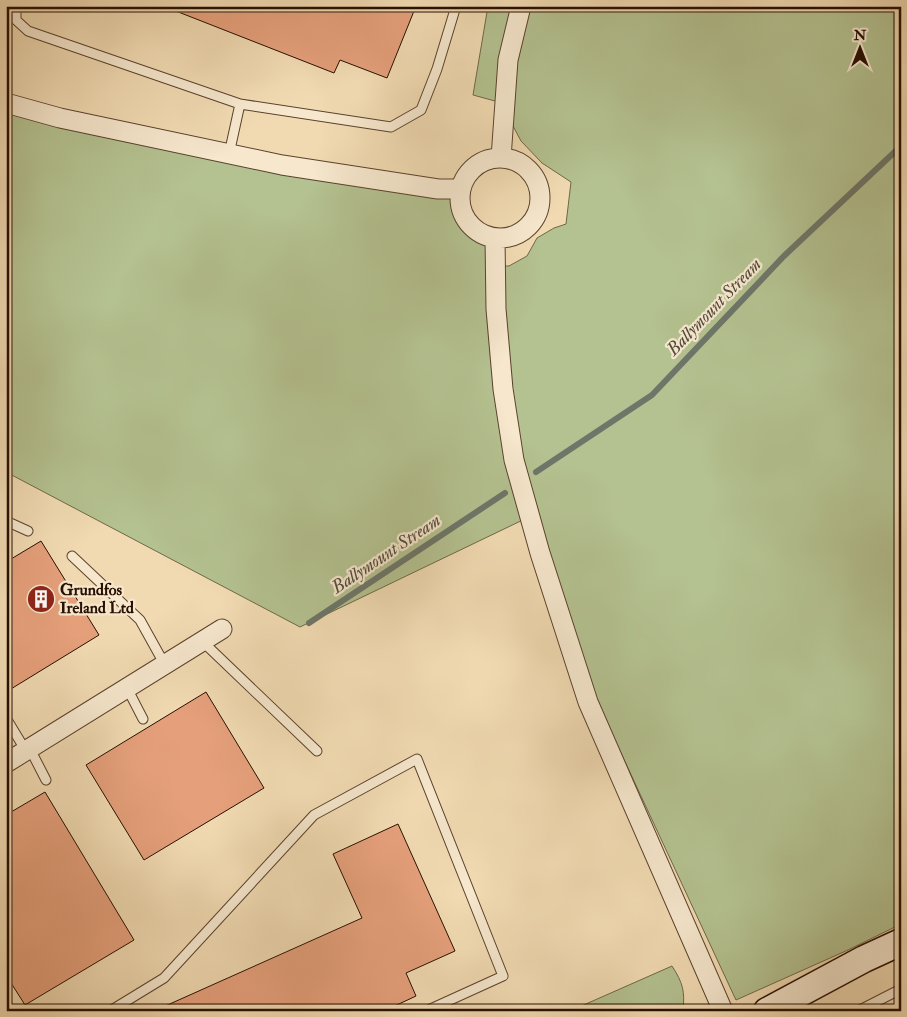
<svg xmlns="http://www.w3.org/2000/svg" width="907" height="1017" font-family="'IM FELL Double Pica',serif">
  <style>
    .green { fill: #b4c190; stroke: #6e6848 }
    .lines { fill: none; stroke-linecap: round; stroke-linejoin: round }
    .stream { stroke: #6d7669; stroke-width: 6 }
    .building { fill: #e5a07b; stroke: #270f00 }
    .lane-casing { stroke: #5a422c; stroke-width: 11 }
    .street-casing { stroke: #5a422c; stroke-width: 21 }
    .secondary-casing { stroke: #270f00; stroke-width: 29 }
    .lane { stroke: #f6e7cd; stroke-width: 9 }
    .street { stroke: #f6e7cd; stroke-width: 19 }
    .secondary { stroke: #f6e7cd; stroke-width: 26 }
    .labels { text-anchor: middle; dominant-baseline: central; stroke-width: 4.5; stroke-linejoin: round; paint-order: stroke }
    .poi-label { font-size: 16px; font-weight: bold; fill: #270f00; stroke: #f6e7cd; text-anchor: start }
    .water-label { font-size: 18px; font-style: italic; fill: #504b3d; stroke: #f6e7cd }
  </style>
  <rect width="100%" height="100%" fill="#f1dab2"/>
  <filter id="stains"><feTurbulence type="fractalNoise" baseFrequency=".004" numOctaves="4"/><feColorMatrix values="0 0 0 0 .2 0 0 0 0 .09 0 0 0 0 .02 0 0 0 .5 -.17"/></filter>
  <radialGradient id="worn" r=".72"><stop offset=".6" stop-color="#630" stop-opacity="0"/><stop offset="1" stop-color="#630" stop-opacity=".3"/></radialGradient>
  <path class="green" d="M488,6H901V924L848,950L736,1000L600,708L529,517L300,627L6,472V103L60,118L461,189C459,210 466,227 487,236L495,266H509L527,256L537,238L554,228L566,224L571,182L542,163L521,141L504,109L495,101L473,95Z
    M672,966C683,983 685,991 683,1011H570Z"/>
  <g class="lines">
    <path class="stream" d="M536,472L652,395L784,256L901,146
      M309,623L505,493"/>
  </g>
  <path class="building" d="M163,6H416L387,78L340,60L334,73Z
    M41,541L99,635L6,692V562Z
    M206,692L264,788L144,860L86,765Z
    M45,792L134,940L25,1005L6,975V815Z
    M398,824L455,951L406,973L416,996L384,1011H164L163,1007L362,918L333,854Z"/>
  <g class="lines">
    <defs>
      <path id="lane" d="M16,6V20L28,31L240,104
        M229,154L240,104L391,127L421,110L437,69L456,6
        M6,521L28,531
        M72,556L140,620L165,665
        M202,641L317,751
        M127,688L143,719
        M6,718L26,751
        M30,749L46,780
        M110,1011L164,978L314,815L417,759L503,976L426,1011
        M858,1011L901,989"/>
      <path id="street" d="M6,103L60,118L282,165L438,189H461
        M501,158L508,60L521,6
        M460 198a40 40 0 1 1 80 0a40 40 0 1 1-80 0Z
        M495,238L496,309L503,389L514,460L540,553L588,702L723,1011
        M6,763L222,629"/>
      <path id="secondary" d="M767,1011L864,959L901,942"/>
    </defs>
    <use href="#lane" class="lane-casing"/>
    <use href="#street" class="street-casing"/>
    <use href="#secondary" class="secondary-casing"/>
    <use href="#lane" class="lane"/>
    <use href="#street" class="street"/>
    <use href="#secondary" class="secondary"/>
  </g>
  <defs>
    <symbol id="building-disc" viewBox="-11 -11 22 22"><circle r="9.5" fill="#8f2418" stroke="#f6e7cd"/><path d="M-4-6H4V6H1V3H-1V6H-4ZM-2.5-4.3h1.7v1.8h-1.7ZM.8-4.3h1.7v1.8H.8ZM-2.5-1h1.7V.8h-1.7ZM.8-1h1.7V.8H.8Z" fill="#fff"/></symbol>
  </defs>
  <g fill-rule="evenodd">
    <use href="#building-disc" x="25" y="583" width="32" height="32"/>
  </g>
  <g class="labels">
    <g class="poi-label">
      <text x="60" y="590">Grundfos<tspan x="60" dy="18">Ireland Ltd</tspan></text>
    </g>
    <g class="water-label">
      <text transform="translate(714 307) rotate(-46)">Ballymount Stream</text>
      <text transform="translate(386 554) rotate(-34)">Ballymount Stream</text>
    </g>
  </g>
  <rect width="907" height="1017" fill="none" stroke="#f1dab2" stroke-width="25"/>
  <rect x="8" y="8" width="892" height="1002" fill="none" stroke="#270f00" stroke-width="2.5"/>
  <rect x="12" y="12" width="882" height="992" fill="none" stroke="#270f00"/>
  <g transform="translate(860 48)" stroke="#f6e7cd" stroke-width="4" paint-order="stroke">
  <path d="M0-4L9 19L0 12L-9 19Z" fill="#270f00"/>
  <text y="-8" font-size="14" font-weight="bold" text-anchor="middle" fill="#270f00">N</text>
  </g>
  <rect width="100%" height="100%" filter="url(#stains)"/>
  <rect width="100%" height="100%" fill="url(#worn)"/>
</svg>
